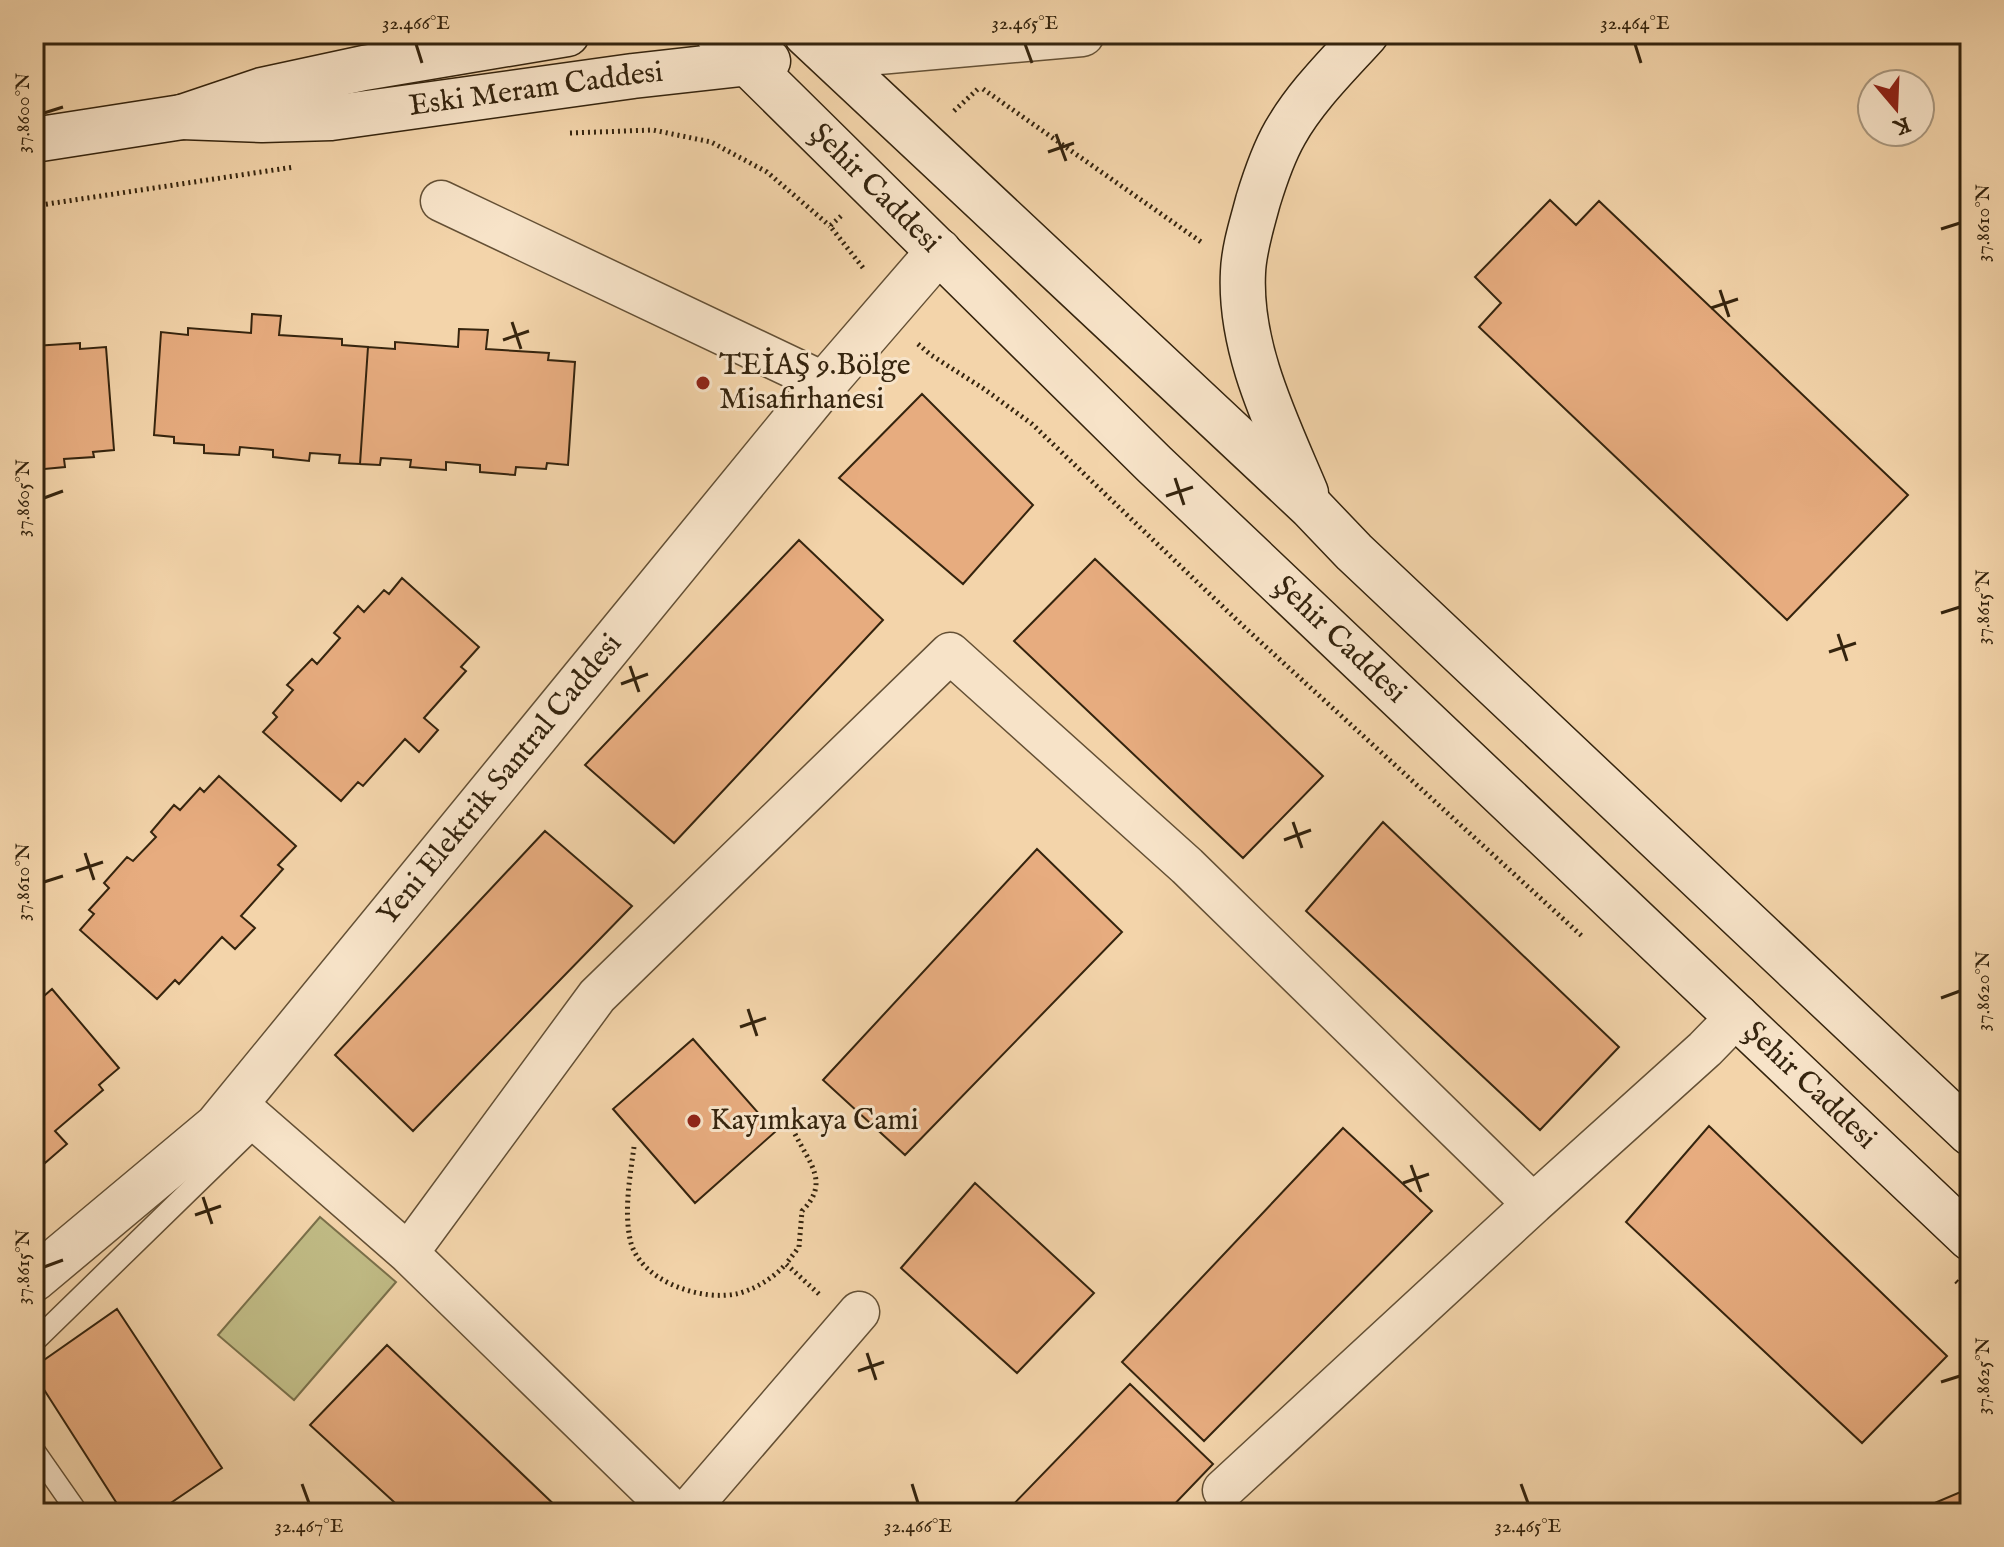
<svg xmlns="http://www.w3.org/2000/svg" width="2004" height="1547" font-family="'IM FELL English',serif">
  <style>
    .green { fill: #c0bb85; stroke: #7a704a; stroke-width: 2 }
    .building { fill: #e7ac7f; stroke: #35240e; stroke-width: 2 }
    .lines { fill: none; stroke-linecap: round; stroke-linejoin: round }
    .service-casing { stroke: #645035; stroke-width: 23 }
    .minor-casing { stroke: #645035; stroke-width: 43 }
    .tertiary-casing { stroke: #645035; stroke-width: 47 }
    .secondary-casing { stroke: #35240e; stroke-width: 47 }
    .path { stroke: #35240e; stroke-width: 5; stroke-dasharray: 2 4; stroke-linecap: butt }
    .service { stroke: #f7e3c8; stroke-width: 20 }
    .minor { stroke: #f7e3c8; stroke-width: 40 }
    .tertiary { stroke: #f7e3c8; stroke-width: 44 }
    .secondary { stroke: #f7e3c8; stroke-width: 44 }
    .ticks { fill: none; stroke: #35240e; stroke-width: 3 }
    .poi-dot { fill: #8f2418; stroke: #f7e3c8; stroke-width: 3 }
    .labels { text-anchor: middle; dominant-baseline: central; stroke-width: 6; stroke-linejoin: round; paint-order: stroke }
    .street-label { font-size: 30px; fill: #35240e; stroke: #f7e3c8 }
    .poi-label { font-size: 30px; fill: #35240e; stroke: #f7e3c8; text-anchor: start }
    .neatline { fill: none; stroke: #35240e; stroke-width: 3 }
    .ticks-label { font-size: 20px; text-anchor: middle; fill: #35240e }
  </style>
  <rect width="100%" height="100%" fill="#f3d4aa"/>
  <filter id="stains"><feTurbulence type="fractalNoise" baseFrequency=".0025" numOctaves="4"/><feColorMatrix values="0 0 0 0 .2 0 0 0 0 .09 0 0 0 0 .02 0 0 0 .5 -.17"/></filter>
  <radialGradient id="worn" r=".72"><stop offset=".6" stop-color="#630" stop-opacity="0"/><stop offset="1" stop-color="#630" stop-opacity=".3"/></radialGradient>
  <path class="green" d="M320,1217L396,1282L294,1400L218,1335Z"/>
  <path class="building" d="M1550,200L1576,225L1599,201L1908,495L1787,620L1479,327L1501,303L1475,277Z
    M252,314L281,316L279,335L342,339V345L368,347L360,464L339,463L340,455L310,453L309,461L273,457V450L240,447L239,455L204,453V445L174,443V437L154,435L161,332L188,335V328L251,333Z
    M459,329L488,330L486,349L549,353L548,360L575,362L568,465L547,463L546,469L516,467L515,475L480,472V465L446,462V470L410,467L411,460L381,458L380,465L360,464L368,347L395,349V342L458,347Z
    M80,343V349L106,347L114,450L93,452L94,457L64,459L65,467L34,470V346Z
    M922,394L1033,505L963,584L839,478Z
    M799,540L883,620L674,843L585,765Z
    M1095,559L1323,776L1243,858L1014,641Z
    M402,578L479,647L461,667L466,671L424,718L438,730L419,752L405,739L363,786L358,782L341,801L263,732L277,717L273,713L293,690L287,685L312,659L317,664L340,638L334,633L358,606L364,612L384,590L389,594Z
    M219,776L296,846L278,865L283,869L241,916L255,928L235,949L222,937L179,984L175,980L157,999L80,930L94,914L89,910L109,888L104,883L127,857L133,861L156,837L151,832L174,805L180,810L200,788L204,792Z
    M1383,822L1619,1047L1540,1130L1306,911Z
    M545,831L632,906L413,1131L335,1055Z
    M1037,849L1122,932L905,1155L823,1080Z
    M52,989L119,1068L99,1085L103,1090L55,1131L67,1144L45,1163L34,1150V1000L36,1003Z
    M693,1039L775,1132L695,1203L613,1109Z
    M1709,1126L1947,1356L1862,1443L1626,1222Z
    M1343,1128L1432,1211L1204,1441L1122,1362Z
    M975,1183L1094,1293L1017,1373L901,1268Z
    M117,1309L222,1468L156,1513H123L34,1374V1367Z
    M387,1345L563,1513H406L310,1425Z
    M1130,1384L1213,1464L1166,1513H1005Z
    M1970,1488V1513H1911Z"/>
  <g class="lines">
    <defs>
      <path id="service" d="M34,1342L259,1123
        M34,1450L78,1513"/>
      <path id="minor" d="M441,201L825,383
        M236,1103L408,1253L675,1513
        M408,1253L597,996L950,653L1187,866L1533,1204L1705,1049L1738,1015
        M1223,1490L1533,1204
        M686,1513L859,1312"/>
      <g id="tertiary">
        <path d="M833,56L1082,34"/>
        <path id="s1" d="M34,1279L217,1126L825,383L939,251"/>
      </g>
      <g id="secondary">
        <path id="s2" d="M718,34L1154,464L1970,1238"/>
        <path d="M806,34L1311,507L1354,552L1970,1133"/>
        <path id="s3" d="M182,117L262,120L331,118L633,76L768,61"/>
        <path d="M34,140L182,117L262,90L364,68L567,34"/>
        <path d="M1306,493C1277,424 1239,349 1243,272C1244,248 1252,224 1258,201C1265,178 1273,154 1285,133C1306,96 1338,65 1366,34"/>
      </g>
    </defs>
    <use href="#service" class="service-casing"/>
    <use href="#minor" class="minor-casing"/>
    <use href="#tertiary" class="tertiary-casing"/>
    <use href="#secondary" class="secondary-casing"/>
    <path class="path" d="M983,89L1204,244
      M954,111L979,88
      M570,133L653,130L711,142L767,172L830,226
      M34,206L294,167
      M841,216L830,226L864,269
      M918,344L931,355L984,389L1032,424L1242,625L1584,938
      M795,1134C810,1164 830,1183 802,1211L799,1247L786,1264L820,1295
      M634,1147C630,1176 624,1210 630,1239C638,1281 703,1303 740,1293C759,1287 773,1278 786,1264
      M1956,1281L1970,1294"/>
    <use href="#service" class="service"/>
    <use href="#minor" class="minor"/>
    <use href="#tertiary" class="tertiary"/>
    <use href="#secondary" class="secondary"/>
  </g>
  <path class="ticks" d="M416,44L422,63M1025,44L1032,63M1635,44L1641,63M44,113L63,107M1056,134L1066,161M1048,152L1074,143M1941,229L1960,223M1720,290L1729,317M1711,308L1738,299M512,322L521,349M503,340L529,331M1175,478L1184,505M1166,496L1193,487M44,498L63,491M1941,613L1960,607M1838,634L1847,661M1829,652L1856,643M630,666L639,692M621,684L648,674M1293,822L1302,848M1284,840L1311,830M85,853L94,880M76,871L103,862M44,882L63,876M1941,998L1960,991M748,1009L757,1036M740,1027L766,1018M1411,1165L1421,1192M1403,1183L1429,1174M203,1197L212,1224M195,1215L221,1206M44,1267L63,1260M867,1353L876,1380M858,1371L884,1362M1941,1382L1960,1376M302,1484L309,1503M912,1484L918,1503M1521,1484L1528,1503"/>
  <g class="poi-dot">
    <circle cx="703" cy="383" r="8"/>
    <circle cx="694" cy="1121" r="8"/>
  </g>
  <g class="labels">
    <g class="street-label">
      <text stroke="none"><textPath href="#s3" startOffset="356">Eski Meram Caddesi</textPath></text>
      <text stroke="none"><textPath href="#s2" startOffset="220">Şehir Caddesi</textPath></text>
      <text stroke="none"><textPath href="#s2" startOffset="868">Şehir Caddesi</textPath></text>
      <text stroke="none"><textPath href="#s1" startOffset="686">Yeni Elektrik Santral Caddesi</textPath></text>
      <text stroke="none"><textPath href="#s2" startOffset="1516">Şehir Caddesi</textPath></text>
    </g>
    <g class="poi-label">
      <text x="719" y="366">TEİAŞ 9.Bölge<tspan x="719" dy="34">Misafirhanesi</tspan></text>
      <text x="710" y="1121">Kayımkaya Cami</text>
    </g>
  </g>
  <rect width="2004" height="1547" fill="none" stroke="#f3d4aa" stroke-width="88"/>
  <g transform="translate(1896 108) rotate(161)"><circle r="38" fill="#f7e3c8" stroke="#a9977e" stroke-width="2"/>
  <path d="M0-6L14 30L0 20L-14 30Z" fill="#8f2418"/>
  <text y="-12" font-size="22" font-weight="bold" text-anchor="middle" fill="#35240e">K</text>
  </g>
  <rect x="44" y="44" width="1916" height="1459" class="neatline"/>
  <g class="ticks-label">
    <text x="416" y="29">32.466°E</text>
    <text x="1025" y="29">32.465°E</text>
    <text x="1635" y="29">32.464°E</text>
    <text transform="translate(22 113) rotate(-90)" y="7">37.8600°N</text>
    <text transform="translate(1982 223) rotate(-90)" y="7">37.8610°N</text>
    <text transform="translate(22 498) rotate(-90)" y="7">37.8605°N</text>
    <text transform="translate(1982 607) rotate(-90)" y="7">37.8615°N</text>
    <text transform="translate(22 882) rotate(-90)" y="7">37.8610°N</text>
    <text transform="translate(1982 991) rotate(-90)" y="7">37.8620°N</text>
    <text transform="translate(22 1267) rotate(-90)" y="7">37.8615°N</text>
    <text transform="translate(1982 1376) rotate(-90)" y="7">37.8625°N</text>
    <text x="309" y="1532">32.467°E</text>
    <text x="918" y="1532">32.466°E</text>
    <text x="1528" y="1532">32.465°E</text>
  </g>
  <rect width="100%" height="100%" filter="url(#stains)"/>
  <rect width="100%" height="100%" fill="url(#worn)"/>
</svg>
